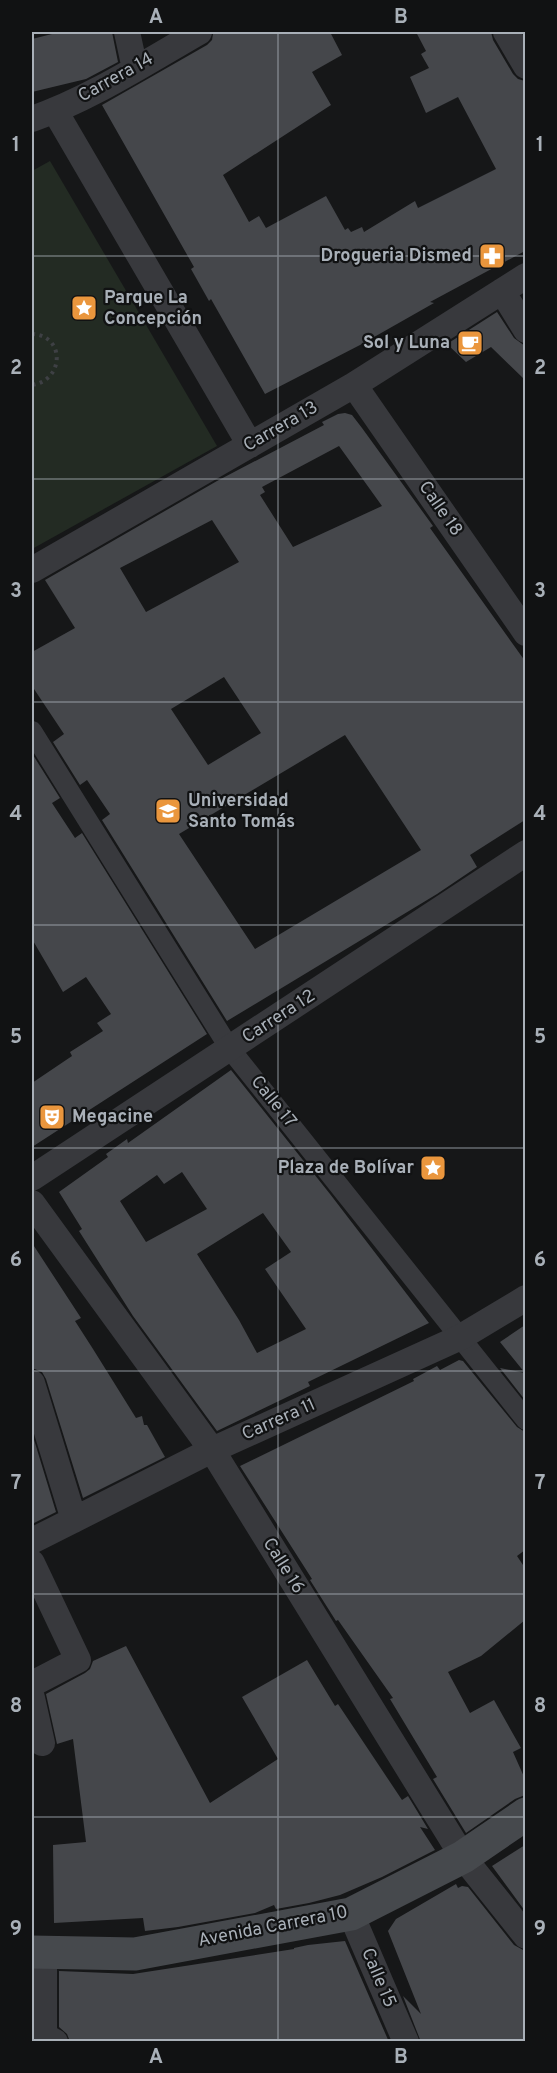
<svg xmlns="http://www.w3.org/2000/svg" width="557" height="2073" font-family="Overpass,sans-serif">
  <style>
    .green { fill: #232b23 }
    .building { fill: #45474b; fill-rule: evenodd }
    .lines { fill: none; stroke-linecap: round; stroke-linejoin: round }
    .path { stroke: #3e4044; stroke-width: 4; stroke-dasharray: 3 4.5; stroke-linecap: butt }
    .pedestrian { stroke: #38393d; stroke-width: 20 }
    .minor { stroke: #38393d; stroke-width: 26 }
    .secondary { stroke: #46494d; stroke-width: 33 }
    .grid { fill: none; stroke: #a9b0b8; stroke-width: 1.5; stroke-opacity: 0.55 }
    .labels { text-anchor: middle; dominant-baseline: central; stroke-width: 4.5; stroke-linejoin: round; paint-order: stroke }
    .street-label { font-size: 18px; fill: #a9b0b8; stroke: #111213 }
    .poi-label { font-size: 18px; font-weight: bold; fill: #a9b0b8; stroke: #111213; text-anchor: end }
    .neatline { fill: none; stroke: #a9b0b8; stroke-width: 2 }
    .grid-label { font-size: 20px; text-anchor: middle; font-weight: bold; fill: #a9b0b8 }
  </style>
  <rect width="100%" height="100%" fill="#161718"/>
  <path class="green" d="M50,161L217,446L32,549V171Z"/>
  <path class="building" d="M60,32H112L118,62L86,79L32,92V39Z
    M219,32H330L342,55L312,72L331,105L223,175L249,222L259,216L266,228L326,196L345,230L348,228L351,232L362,227L364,232L415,201L418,208L496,169L458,97L426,113L410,77L429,68L421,54L426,51L416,32H491L493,40L513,74L518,79L525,81V251L430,302L434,303L360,345L265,394L211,299L209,301L191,269L194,267L102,105L207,45L212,40L213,34Z
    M497,312L514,338L525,346V380L491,347L466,362L447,344Z
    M345,413L352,415L362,428L433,526L430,528L525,661V820L470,855L477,867L437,894L227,1021L102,820L110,814L87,780L80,785L53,742L64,734L32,686V652L75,628L45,580L217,481L324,425L322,422L338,414ZM339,446L382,506L293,547L260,495L265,492L262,487ZM212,520L239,562L146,612L120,568ZM224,677L261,733L208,765L171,709ZM345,735L421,850L255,949L179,834Z
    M33,755L60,798L52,803L75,838L82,833L207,1034L32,1147V1083L72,1056L70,1052L103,1031L97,1023L111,1014L86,977L63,992L32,939V757Z
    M231,1070L330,1194L429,1323L308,1382L310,1386L217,1431L133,1316L79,1231L82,1229L59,1192L108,1157L106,1154L127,1139L128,1143ZM182,1172L207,1209L146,1242L120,1201L157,1175L164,1184ZM263,1213L291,1252L265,1269L306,1329L257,1353L239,1320L197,1254Z
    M32,1243L81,1318L75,1321L93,1349L136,1418L142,1416L144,1425H147L165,1457L83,1498L46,1379L42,1372L32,1368Z
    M525,1325V1400L500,1368L525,1373L500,1342Z
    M459,1360L463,1361L517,1427L525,1432V1550L517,1556L525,1568V1620L481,1656L448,1672L470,1713L494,1700L521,1748L513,1752L525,1779V1795L515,1799L466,1833L433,1779L437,1777L390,1699L393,1698L338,1620L336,1621L310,1580L312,1579L240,1466L414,1381L413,1379L426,1372L437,1366L440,1370Z
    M32,1433L56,1512L32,1524Z
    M126,1646L210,1803L278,1759L242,1697L307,1660L335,1706L338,1704L402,1800L408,1796L428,1829L420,1827L435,1850L382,1877L340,1895L309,1903L276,1909L274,1905L255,1913L178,1927L145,1931L143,1918L54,1923L53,1845L86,1842L73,1739L57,1744L46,1694L85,1673L90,1669L93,1661Z
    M525,1845V1911L492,1866Z
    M456,1884L458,1888L462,1886L468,1887L514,1945L525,1951V2042H421L403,1996L421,2014L388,1931L396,1919Z
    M345,1941L389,2042H84V2039H69L67,2034L59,2027V1971L133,1974L294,1949V1948L308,1945Z"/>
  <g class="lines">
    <path class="path" d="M32,334C65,335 65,380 32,385"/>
    <path class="pedestrian" d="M32,731L230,1049L526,1420"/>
    <path class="minor" d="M127,32L135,69
      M506,32L526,66
      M55,111L250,445
      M32,119C90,99 145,63 199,32
      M502,291L526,330
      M354,385L526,633
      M32,570L354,385L526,276
      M32,1178L526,853
      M32,1203L212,1450L463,1857L526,1936
      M32,1383L74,1520
      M32,1541L212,1450L461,1337L526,1298
      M32,1563L78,1660L32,1684
      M32,1698L42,1743
      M351,1914L406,2042
      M44,1952V2036L55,2042"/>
    <path class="secondary" d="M32,1952L135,1954L351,1914L463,1857L526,1814"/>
  </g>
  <path class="grid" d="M278,32V2042M32,256H526M32,479H526M32,702H526M32,925H526M32,1148H526M32,1371H526M32,1594H526M32,1817H526"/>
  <defs>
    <symbol id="pharmacy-square" viewBox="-11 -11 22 22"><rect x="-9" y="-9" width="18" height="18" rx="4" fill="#ea963d" stroke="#111213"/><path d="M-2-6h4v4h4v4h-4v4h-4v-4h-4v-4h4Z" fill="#fff"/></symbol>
    <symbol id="sight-square" viewBox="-11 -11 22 22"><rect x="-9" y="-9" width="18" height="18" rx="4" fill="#ea963d" stroke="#111213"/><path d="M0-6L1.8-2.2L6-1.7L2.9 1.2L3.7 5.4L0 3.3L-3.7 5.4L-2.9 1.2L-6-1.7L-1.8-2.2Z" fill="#fff"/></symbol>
    <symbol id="cafe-square" viewBox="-11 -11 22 22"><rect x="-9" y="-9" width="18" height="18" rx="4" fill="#ea963d" stroke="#111213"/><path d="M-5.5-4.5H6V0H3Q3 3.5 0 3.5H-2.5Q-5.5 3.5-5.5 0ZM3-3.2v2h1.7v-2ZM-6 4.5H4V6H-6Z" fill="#fff"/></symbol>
    <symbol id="university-square" viewBox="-11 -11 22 22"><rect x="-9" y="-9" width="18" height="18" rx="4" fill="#ea963d" stroke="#111213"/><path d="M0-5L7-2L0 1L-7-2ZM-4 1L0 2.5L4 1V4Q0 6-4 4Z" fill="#fff"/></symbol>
    <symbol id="theatre-square" viewBox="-11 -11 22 22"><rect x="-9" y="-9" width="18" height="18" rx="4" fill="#ea963d" stroke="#111213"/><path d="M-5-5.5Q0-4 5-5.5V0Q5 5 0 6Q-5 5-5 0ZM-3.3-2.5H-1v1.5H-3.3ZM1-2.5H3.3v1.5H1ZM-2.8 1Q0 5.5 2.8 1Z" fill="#fff"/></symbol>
  </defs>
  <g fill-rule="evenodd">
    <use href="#pharmacy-square" x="477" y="241" width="30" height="30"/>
    <use href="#sight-square" x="69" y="293" width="30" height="30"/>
    <use href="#cafe-square" x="455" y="328" width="30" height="30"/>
    <use href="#university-square" x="153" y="796" width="30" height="30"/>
    <use href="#theatre-square" x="37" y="1102" width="30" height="30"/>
    <use href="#sight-square" x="418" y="1153" width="30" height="30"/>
  </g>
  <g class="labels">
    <g class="street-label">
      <text transform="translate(116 78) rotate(-29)">Carrera 14</text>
      <text transform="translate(281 427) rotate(-30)">Carrera 13</text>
      <text transform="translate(440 509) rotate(55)">Calle 18</text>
      <text transform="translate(279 1017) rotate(-33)">Carrera 12</text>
      <text transform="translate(273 1102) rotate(51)">Calle 17</text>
      <text transform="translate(279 1420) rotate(-24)">Carrera 11</text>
      <text transform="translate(283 1566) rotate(58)">Calle 16</text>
      <text transform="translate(273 1927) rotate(-11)">Avenida Carrera 10</text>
      <text transform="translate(378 1978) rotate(67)">Calle 15</text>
    </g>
    <g class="poi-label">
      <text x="472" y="256">Drogueria Dismed</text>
      <text x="104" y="298" text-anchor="start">Parque La<tspan x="104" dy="21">Concepción</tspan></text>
      <text x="450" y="343">Sol y Luna</text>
      <text x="188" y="801" text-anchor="start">Universidad<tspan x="188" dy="21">Santo Tomás</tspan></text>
      <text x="72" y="1117" text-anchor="start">Megacine</text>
      <text x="414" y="1168">Plaza de Bolívar</text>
    </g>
  </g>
  <rect width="557" height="2073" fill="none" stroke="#111213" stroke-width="66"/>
  <rect x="33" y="33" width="491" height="2007" class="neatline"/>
  <g class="grid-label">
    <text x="156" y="23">A</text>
    <text x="401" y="23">B</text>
    <text x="16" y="151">1</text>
    <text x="540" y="151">1</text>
    <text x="16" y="374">2</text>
    <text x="540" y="374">2</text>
    <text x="16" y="597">3</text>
    <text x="540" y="597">3</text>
    <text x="16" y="820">4</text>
    <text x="540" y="820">4</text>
    <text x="16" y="1043">5</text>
    <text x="540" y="1043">5</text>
    <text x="16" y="1266">6</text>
    <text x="540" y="1266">6</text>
    <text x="16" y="1489">7</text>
    <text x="540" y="1489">7</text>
    <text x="16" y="1712">8</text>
    <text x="540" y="1712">8</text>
    <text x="16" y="1935">9</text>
    <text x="540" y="1935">9</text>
    <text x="156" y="2063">A</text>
    <text x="401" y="2063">B</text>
  </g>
</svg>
